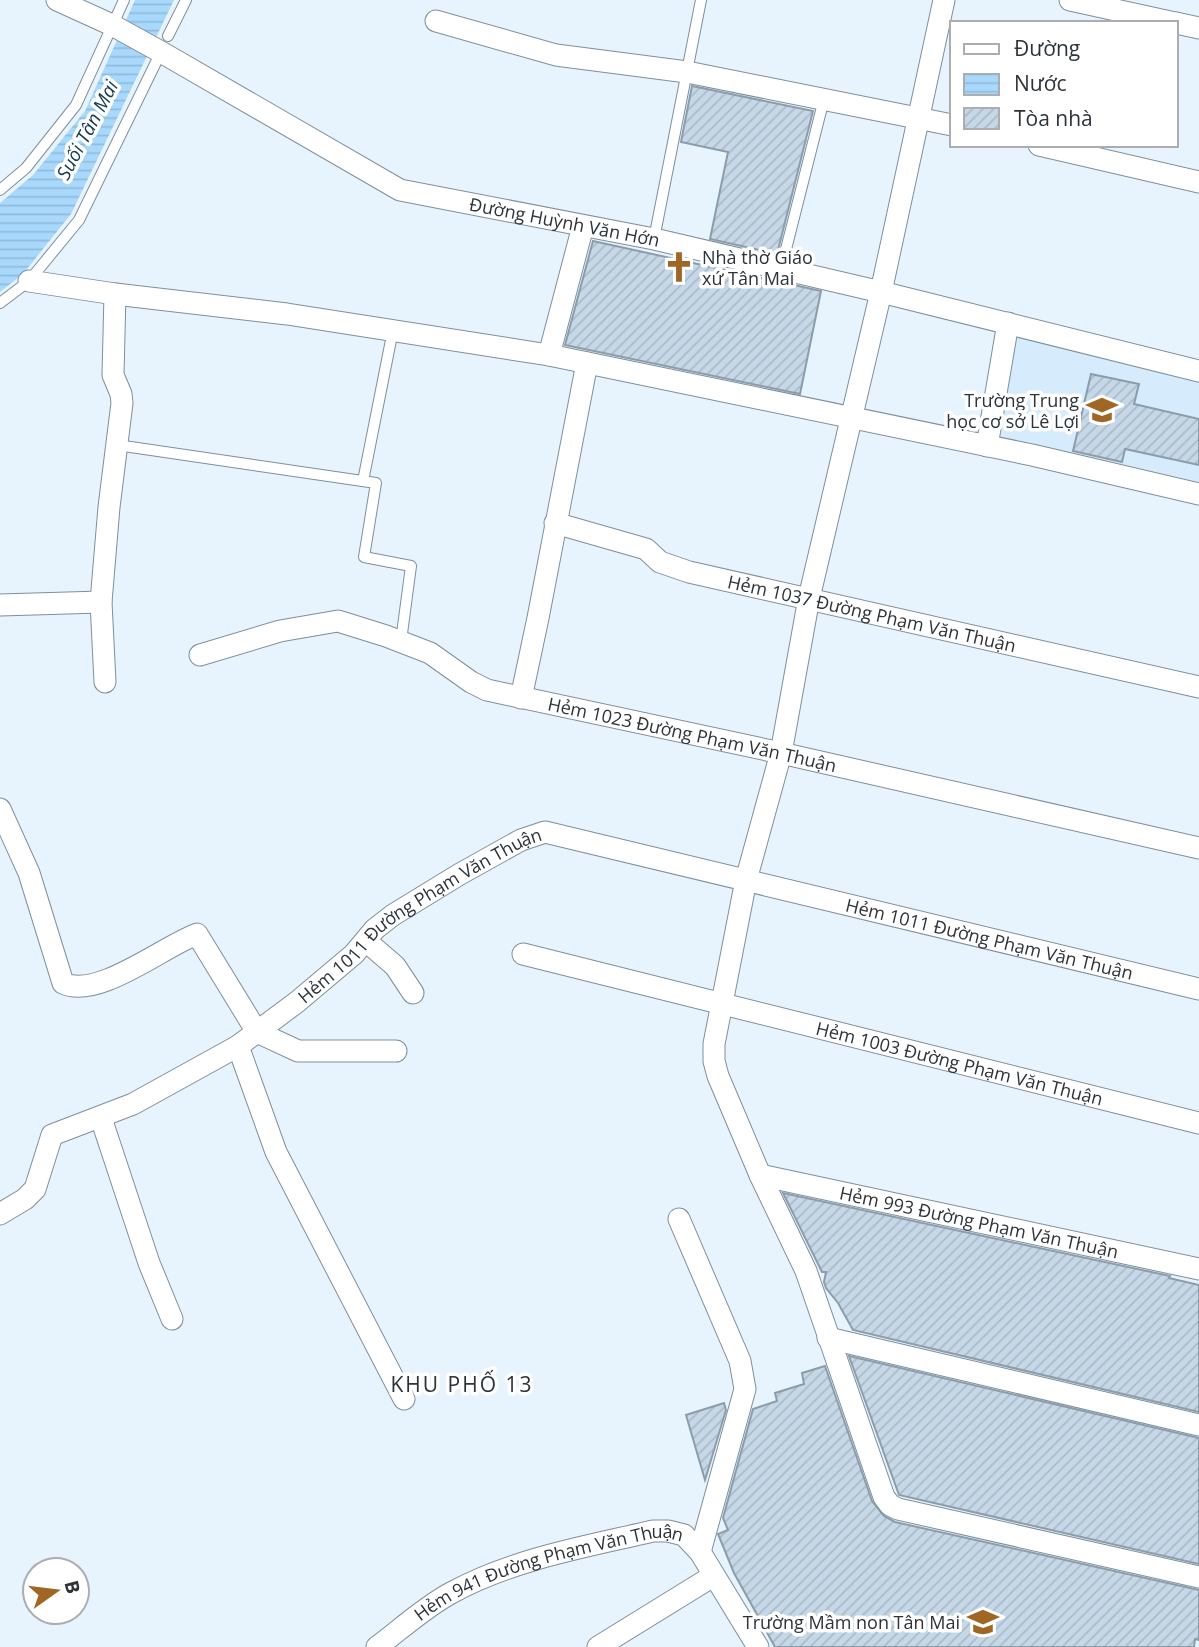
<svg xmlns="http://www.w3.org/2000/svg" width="1199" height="1647" font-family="'Open Sans',sans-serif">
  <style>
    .built { fill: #d6ebfb }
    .water { fill: url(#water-rules) }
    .building { fill: url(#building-hatch); stroke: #8b9dab; stroke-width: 2 }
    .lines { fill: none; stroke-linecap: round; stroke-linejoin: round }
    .lane-casing { stroke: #7e8f9d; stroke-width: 12 }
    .street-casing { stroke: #7e8f9d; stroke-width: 23 }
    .lane { stroke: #fff; stroke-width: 10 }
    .street { stroke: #fff; stroke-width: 21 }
    .labels { text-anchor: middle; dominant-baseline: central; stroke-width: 7; stroke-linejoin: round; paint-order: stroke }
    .street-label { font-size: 18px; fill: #2c3339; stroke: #fff }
    .poi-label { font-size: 18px; fill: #2c3339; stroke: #fff; text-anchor: end }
    .water-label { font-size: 19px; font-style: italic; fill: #143952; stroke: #fff }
    .quarter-label { font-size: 21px; letter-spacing: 2px; fill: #2c3339; stroke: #fff }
  </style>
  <defs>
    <pattern id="water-rules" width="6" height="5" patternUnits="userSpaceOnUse" patternTransform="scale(1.75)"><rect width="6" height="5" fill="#a8d9fd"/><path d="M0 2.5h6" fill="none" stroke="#91bbda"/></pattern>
    <pattern id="building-hatch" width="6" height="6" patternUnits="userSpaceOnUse" patternTransform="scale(1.75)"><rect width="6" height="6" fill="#c6d8e7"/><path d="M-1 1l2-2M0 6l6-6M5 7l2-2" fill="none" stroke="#aabac7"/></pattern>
  </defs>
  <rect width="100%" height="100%" fill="#e8f4fd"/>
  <path class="built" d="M1017,336L1199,381V484L1000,439Z"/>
  <path class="water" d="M135,0H174L71,214L23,274L0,292V203L33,175L85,111Z"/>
  <path class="building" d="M692,86L813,111L777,254L710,239L728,152L681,142Z
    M593,241L821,291L800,394L565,345Z
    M1091,374L1139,384L1134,404L1199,419V465L1125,449L1122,462L1073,451Z
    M783,1193L1170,1276L1169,1278L1199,1285V1412L853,1330L838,1303L826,1288L824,1282L826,1272H822Z
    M849,1356L1199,1438V1564L899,1495Z
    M825,1366L872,1501L884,1516L895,1522L1199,1590V1640L1195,1639L1194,1647H775L734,1573L718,1534L728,1530L723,1518L753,1409L777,1401L775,1393L804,1384L802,1373Z
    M724,1403L726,1410L705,1480L686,1415Z"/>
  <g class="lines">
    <defs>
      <path id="lane" d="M168,36L186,0
        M0,190L26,168L76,105L124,0
        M654,239L701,0
        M781,269L824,99
        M0,303L29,281L79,220L161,52
        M117,445L376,483L364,557L411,566L401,641
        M363,481L393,330"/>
      <g id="street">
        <path id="s1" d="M57,0L112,25L161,52L400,190L654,239L881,292L1199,371"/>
        <path d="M944,0L881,292L809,598L781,753L746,880L714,1044V1061L718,1076L760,1175L806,1271L884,1497L890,1505L898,1509L1199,1577"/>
        <path d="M1070,0L1175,23"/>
        <path d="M436,21L556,55L687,72L952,125"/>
        <path d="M1176,23L1199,28"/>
        <path d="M1039,145L1199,182"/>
        <path d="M29,281L115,294L287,314L549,355L1032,455L1199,494"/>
        <path d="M549,355L583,226"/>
        <path d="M987,446L1008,323"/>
        <path id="s2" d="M555,523L646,549L660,562L689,572L1199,687"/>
        <path d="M0,605L101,602"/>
        <path id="s3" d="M200,655L280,631L338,621L386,636L430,653L471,682L487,690L781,753L1199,848"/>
        <path d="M105,682L101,602L109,507L122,403L121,394L113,375L115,294"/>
        <path d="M521,698L538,618L587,363"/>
        <path d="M0,809L29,873L63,983C97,1000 164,946 197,934L257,1032L298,1051H396"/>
        <path d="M366,941L395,966L413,993"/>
        <path id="s4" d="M523,954L1199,1123"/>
        <path d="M238,1046L276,1152L404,1399"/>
        <path d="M101,1118L149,1263L172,1319"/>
        <path id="s5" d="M760,1175L1199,1269"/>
        <path id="s6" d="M0,1214L25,1199L35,1189L52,1135L133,1104L238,1046L297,1002L354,954L375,929L393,915L460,874L521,840L545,832L1199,989"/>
        <path d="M679,1219L740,1361L745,1389L700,1552"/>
        <path d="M828,1338L1199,1425"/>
        <path id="s7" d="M377,1647C401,1629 425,1607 451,1593C513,1559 585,1547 653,1531H668L684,1535L700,1552L758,1647"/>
        <path d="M598,1647L713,1576"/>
      </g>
    </defs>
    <use href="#lane" class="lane-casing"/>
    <use href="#street" class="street-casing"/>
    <use href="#lane" class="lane"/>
    <use href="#street" class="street"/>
  </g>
  <defs>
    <symbol id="church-bare" viewBox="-9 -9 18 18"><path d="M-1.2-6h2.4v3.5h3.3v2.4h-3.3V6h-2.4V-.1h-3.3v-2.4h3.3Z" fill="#9f6624" stroke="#fff" stroke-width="2.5" paint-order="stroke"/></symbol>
    <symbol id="school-bare" viewBox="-9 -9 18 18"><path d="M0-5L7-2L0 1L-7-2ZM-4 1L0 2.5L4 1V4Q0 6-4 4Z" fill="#9f6624" stroke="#fff" stroke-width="2.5" paint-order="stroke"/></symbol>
  </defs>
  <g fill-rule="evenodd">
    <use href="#church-bare" x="657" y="245" width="44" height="44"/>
    <use href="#school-bare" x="1080" y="388" width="44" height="44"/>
    <use href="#school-bare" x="961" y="1600" width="44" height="44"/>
  </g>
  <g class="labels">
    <g class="street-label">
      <text stroke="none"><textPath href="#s1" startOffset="560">Đường Huỳnh Văn Hớn</textPath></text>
      <text stroke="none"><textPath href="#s2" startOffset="332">Hẻm 1037 Đường Phạm Văn Thuận</textPath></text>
      <text stroke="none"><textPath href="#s3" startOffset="518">Hẻm 1023 Đường Phạm Văn Thuận</textPath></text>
      <text stroke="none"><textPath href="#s6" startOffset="532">Hẻm 1011 Đường Phạm Văn Thuận</textPath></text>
      <text stroke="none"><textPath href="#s6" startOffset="1141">Hẻm 1011 Đường Phạm Văn Thuận</textPath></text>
      <text stroke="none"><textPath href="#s4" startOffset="450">Hẻm 1003 Đường Phạm Văn Thuận</textPath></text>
      <text stroke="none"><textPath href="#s5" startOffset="224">Hẻm 993 Đường Phạm Văn Thuận</textPath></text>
      <text stroke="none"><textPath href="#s7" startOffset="192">Hẻm 941 Đường Phạm Văn Thuận</textPath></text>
    </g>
    <g class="poi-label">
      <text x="702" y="257" text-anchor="start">Nhà thờ Giáo<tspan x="702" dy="21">xứ Tân Mai</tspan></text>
      <text x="1079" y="400">Trường Trung<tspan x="1079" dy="21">học cơ sở Lê Lợi</tspan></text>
      <text x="960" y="1622">Trường Mầm non Tân Mai</text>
    </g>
    <g class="water-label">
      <text transform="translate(87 130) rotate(-62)">Suối Tân Mai</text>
    </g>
    <g class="quarter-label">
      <text x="462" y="1384">KHU PHỐ 13</text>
    </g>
  </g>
  <rect x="950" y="21" width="228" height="126" fill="#ffffff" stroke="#abadb0" stroke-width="2"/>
  <rect x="964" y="44" width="35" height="10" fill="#ffffff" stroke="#abadb0" stroke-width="2"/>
  <text x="1014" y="56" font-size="21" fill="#2c3339">Đường</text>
  <rect x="964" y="74" width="35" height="21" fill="url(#water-rules)" stroke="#abadb0" stroke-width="2"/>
  <text x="1014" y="91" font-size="21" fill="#2c3339">Nước</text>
  <rect x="964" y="108" width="35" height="21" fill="url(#building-hatch)" stroke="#abadb0" stroke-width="2"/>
  <text x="1014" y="126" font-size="21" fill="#2c3339">Tòa nhà</text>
  <g transform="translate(56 1591) rotate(76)"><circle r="33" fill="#ffffff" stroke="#abadb0" stroke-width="2"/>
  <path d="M0-5L12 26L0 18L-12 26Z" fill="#9f6624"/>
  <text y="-10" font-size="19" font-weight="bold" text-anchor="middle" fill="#2c3339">B</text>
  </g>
</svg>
